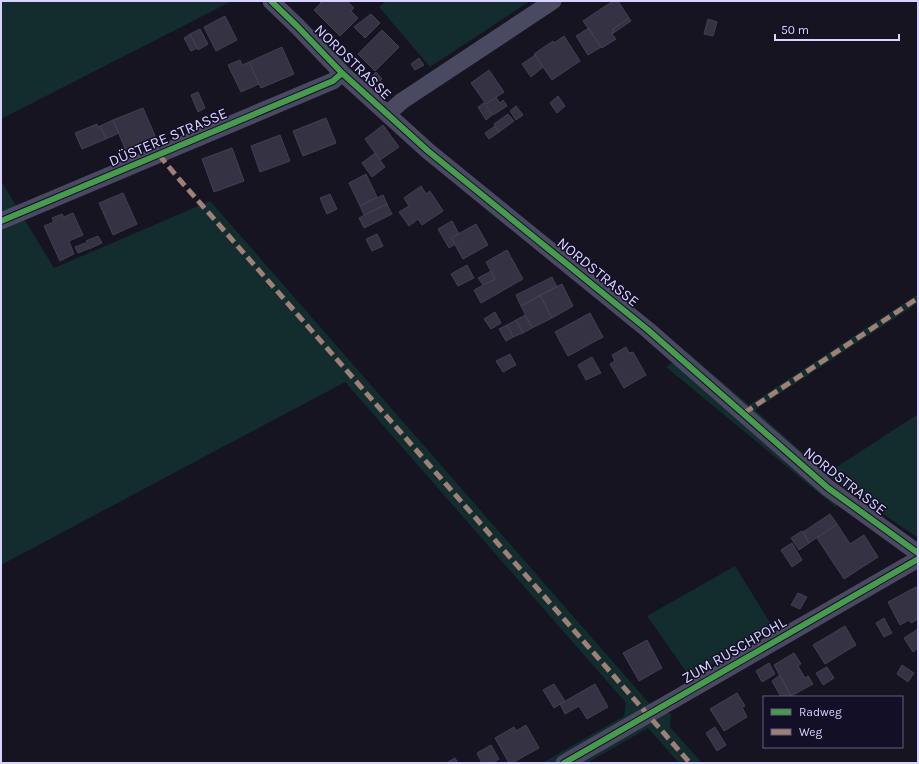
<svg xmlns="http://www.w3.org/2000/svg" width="919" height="764" font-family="Karla,sans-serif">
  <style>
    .green { fill: #132c2d }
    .building { fill: #343243; stroke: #433f54 }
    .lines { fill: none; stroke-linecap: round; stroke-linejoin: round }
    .minor { stroke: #4a4962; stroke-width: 17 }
    .quiet { stroke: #9e8076; stroke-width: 5; stroke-dasharray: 10 5; stroke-linecap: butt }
    .cycleway-casing { stroke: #130f26; stroke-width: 8 }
    .cycleway { stroke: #469c4c; stroke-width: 6 }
    .labels { text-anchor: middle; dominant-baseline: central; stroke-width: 3; stroke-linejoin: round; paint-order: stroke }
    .street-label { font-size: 15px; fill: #d9d4ff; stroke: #130f26 }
  </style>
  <rect width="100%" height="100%" fill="#161421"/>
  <path class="green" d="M1,1H232L1,119Z
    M386,1H530L430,67L379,7Z
    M1,181L54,268L210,201L648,702L671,714L670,727L702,763H679L648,728L587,763H542L624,716L626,703L345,382L1,565Z
    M918,294V303L755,410L826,474L918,414V538L827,475L837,508L666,367L687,352L749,405Z
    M735,566L774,629L690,677L647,616Z"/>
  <path class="building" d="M319,1H347L354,8L351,11L358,18L340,36L314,10L321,3Z
    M613,1H618L629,18L613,29L612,34L616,39L602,48L583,21Z
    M371,14L380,23L365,38L354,27Z
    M225,16L237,40L216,51L204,27Z
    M629,18L631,21L612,34L613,29Z
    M708,19L717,22L713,36L704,34Z
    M589,28L601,47L588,55L576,36Z
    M200,29L208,44L198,50L190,34Z
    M382,30L399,47L375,71L358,54Z
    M190,34L197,48L191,51L184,38Z
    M564,36L580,61L552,80L534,54L553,41L554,43Z
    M282,47L294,74L261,88L249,62Z
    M535,55L543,67L531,77L522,64Z
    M419,58L424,65L415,70L411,64Z
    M240,60L242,65L249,62L259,84L241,92L228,65Z
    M489,70L504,92L486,104L471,83Z
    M376,72L382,79L377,83L371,77Z
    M198,92L205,108L198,112L191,95Z
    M558,96L565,106L557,113L550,103Z
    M496,97L500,103L503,100L507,106L493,115L486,104Z
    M484,103L492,115L486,120L478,107Z
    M516,106L523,115L516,120L510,111Z
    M143,108L156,138L126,151L113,120Z
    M508,114L514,121L499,132L494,124Z
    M326,118L336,143L303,156L293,131Z
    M113,120L119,133L106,139L100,126Z
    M97,124L98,127L100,126L106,139L82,149L75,133Z
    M383,125L399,147L380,160L365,139Z
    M495,126L499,132L489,139L485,133Z
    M280,135L290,161L260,172L251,146Z
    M232,148L244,181L214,192L202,159Z
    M375,153L385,167L372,177L362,163Z
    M366,174L377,197L360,206L349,183Z
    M421,186L426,194L430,191L443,211L422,225L418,219L409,226L399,212L409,206L404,198Z
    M123,193L137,224L113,235L99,203Z
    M330,194L337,209L327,214L320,198Z
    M383,195L387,204L364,215L360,206Z
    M387,204L392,214L364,228L359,218Z
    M73,213L83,235L69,241L74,254L60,261L44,226L54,222L52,218L62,214L64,217Z
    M452,221L459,234L451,238L455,244L449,248L438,229Z
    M476,224L488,245L463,259L451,238Z
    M377,234L383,246L372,251L366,239Z
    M98,236L102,243L89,249L86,241Z
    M85,243L88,249L78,253L75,247Z
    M507,250L523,279L481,303L474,290L495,279L486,262Z
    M467,265L474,278L458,286L451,274Z
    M491,271L495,279L483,285L478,278Z
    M552,277L557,287L521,306L516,295Z
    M562,284L573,306L552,318L540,295Z
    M540,295L552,318L532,328L521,306Z
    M495,312L501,323L491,329L484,319Z
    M590,313L603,337L568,356L555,332Z
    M525,315L532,328L523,333L516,320Z
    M516,320L523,333L513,337L507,325Z
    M507,325L513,337L506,341L499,329Z
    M626,347L629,353L633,352L646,375L624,388L610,364L615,361L612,355Z
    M510,354L516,365L503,372L496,361Z
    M592,357L601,373L586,380L578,365Z
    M830,514L837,524L809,543L803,532Z
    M837,524L850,544L864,535L878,557L844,579L817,538Z
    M802,531L809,543L799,550L791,538Z
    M792,543L802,560L792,567L781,550Z
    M916,587L918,591V619L911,623L909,620L900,625L888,602Z
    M798,593L807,597L800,609L791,605Z
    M884,618L892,633L884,637L876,623Z
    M845,626L856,645L825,664L813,645Z
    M918,629V648L913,652L904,638Z
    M647,640L662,668L639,681L623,653Z
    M794,653L801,664L798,666L805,678L808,676L813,684L791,696L774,665Z
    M769,663L775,674L762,682L756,671Z
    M902,665L914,673L908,682L897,674Z
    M827,667L834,678L823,685L816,673Z
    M780,675L791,696L789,697H781L772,681Z
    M554,684L565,701L554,708L543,690Z
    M595,684L608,707L587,719L579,706L565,714L560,704Z
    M737,693L745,706L742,707L747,717L724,731L710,709Z
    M526,725L539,748L512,763H509L495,738L514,727L516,731Z
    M715,727L726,745L717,751L706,733Z
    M491,745L499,759L492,763H482L477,753Z
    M455,758L458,763H446Z"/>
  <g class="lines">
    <path class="minor" d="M271,1L297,26L342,73L428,151L648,330L828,488L918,553
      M387,114L402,101L553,1
      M1,221L333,81L342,73
      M564,763L918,559"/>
    <path class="quiet" d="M159,155L179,179L690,763
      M744,413L918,298"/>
    <defs>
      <path id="cycleway" d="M271,1L297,26L342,73L428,151L648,330L828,488L918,553
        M1,221L333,81L342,73
        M564,763L918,559"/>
    </defs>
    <use href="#cycleway" class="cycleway-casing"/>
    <use href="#cycleway" class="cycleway"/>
  </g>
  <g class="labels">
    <g class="street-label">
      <text transform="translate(353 62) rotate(44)">NORDSTRASSE</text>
      <text transform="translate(168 137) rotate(-23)">DÜSTERE STRASSE</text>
      <text transform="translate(598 272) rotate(39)">NORDSTRASSE</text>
      <text transform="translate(845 481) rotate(38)">NORDSTRASSE</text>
      <text transform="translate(734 650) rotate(-30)">ZUM RUSCHPOHL</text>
    </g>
  </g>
  <rect width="919" height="764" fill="none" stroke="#d9d4ff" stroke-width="4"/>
  <rect x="763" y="696" width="140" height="52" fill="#130f26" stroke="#625e7d"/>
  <rect x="771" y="709" width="20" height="6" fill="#469c4c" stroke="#625e7d"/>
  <text x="799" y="716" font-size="12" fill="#d9d4ff">Radweg</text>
  <rect x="771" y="729" width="20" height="6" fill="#9e8076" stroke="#625e7d"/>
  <text x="799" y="736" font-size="12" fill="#d9d4ff">Weg</text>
  <path d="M775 34v6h124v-6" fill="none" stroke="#d9d4ff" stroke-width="2"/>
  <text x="781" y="34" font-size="12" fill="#d9d4ff" stroke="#130f26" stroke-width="3" paint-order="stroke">50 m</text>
</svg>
